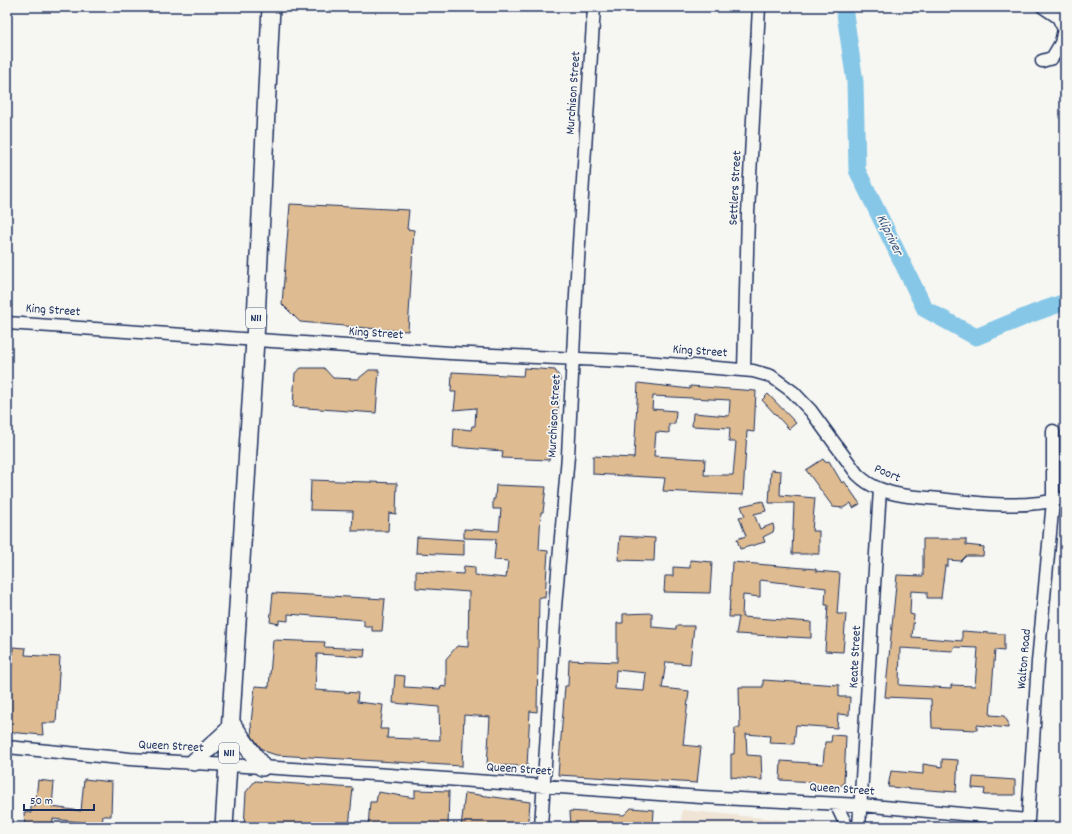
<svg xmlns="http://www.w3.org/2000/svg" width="1072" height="834" font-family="Dekko,sans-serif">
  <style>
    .built { fill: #efe4d5 }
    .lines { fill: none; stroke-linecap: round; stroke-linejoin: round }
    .river { stroke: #86c7e7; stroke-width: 17 }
    .building { fill: #debb90; stroke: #1b2f5e; fill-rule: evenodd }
    .minor-casing { stroke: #1b2f5e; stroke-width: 15 }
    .highway-casing { stroke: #1b2f5e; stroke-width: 20 }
    .minor { stroke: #f6f6f2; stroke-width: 12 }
    .highway { stroke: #f6f6f2; stroke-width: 17 }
    .labels { text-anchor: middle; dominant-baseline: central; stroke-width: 3.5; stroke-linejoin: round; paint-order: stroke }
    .shield { fill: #f6f6f2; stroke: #5d6b8a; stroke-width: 1 }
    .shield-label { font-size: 12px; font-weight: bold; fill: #1b2f5e }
    .street-label { font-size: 13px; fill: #1b2f5e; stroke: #f6f6f2 }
    .water-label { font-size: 14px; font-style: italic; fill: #365580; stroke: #f6f6f2 }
  </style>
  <rect width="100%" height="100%" fill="#f6f6f2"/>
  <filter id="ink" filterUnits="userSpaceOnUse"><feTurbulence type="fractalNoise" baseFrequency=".025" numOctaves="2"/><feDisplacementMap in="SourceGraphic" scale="8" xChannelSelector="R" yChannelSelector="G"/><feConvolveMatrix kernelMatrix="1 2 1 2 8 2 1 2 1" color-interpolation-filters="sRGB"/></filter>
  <g filter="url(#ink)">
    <path class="built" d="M682,810L837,825V827H681Z"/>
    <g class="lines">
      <path class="river" d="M844,7L855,82L857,170L925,309L976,337L1034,313L1065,302"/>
    </g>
    <path class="building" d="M290,204L409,210L407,229L414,230L408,331L389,330L300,322L282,304Z
      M301,368H324L333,378L358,379L369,370H379L376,413L293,407L295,373Z
      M524,368L555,370L560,378L557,429L553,428L549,460L502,458L503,451L453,447L454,428L471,430L472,426H475L476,408L454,410L456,392H451L452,372L523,376Z
      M638,383L690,389V386L756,391L754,432L747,431L743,495L663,491L665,478L593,474V456L634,458ZM653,396L730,400L729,416L693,413L692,426L730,428L729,442H736L733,475H704L705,459L654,456L656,432L669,433V424H675L676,411L652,409Z
      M768,394L796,423L789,429L762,400Z
      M823,459L825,462L829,461L842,483L844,481L860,504L853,508L851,503L843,508L833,507L806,470Z
      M771,470L781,471L780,495L815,498L812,531H819V554H792L794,503H769Z
      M311,480L397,483L396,514L389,513L388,531H352L353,511L310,510Z
      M496,485L546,487L543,512H541L539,550L548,551L545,598L539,597L537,712L530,711L527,766L487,765L490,717L464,715L462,766L276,755L267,752L261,748L252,736L251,723L255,686L269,687L273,640L325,642L324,647L365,649L364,657L317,654L315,690L358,693L357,702L383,705L380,729H388L387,738L440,740L439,707L393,703L395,675L405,676L404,687L440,689L441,686L446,687V659L457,646L468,647L469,592L416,588V571L463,574L464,566L475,567V575L506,578L508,561L494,560L496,539L464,538V529L499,531L501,509H493V499H495Z
      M763,501L766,511L754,514L760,529L773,524L774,529L773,532L763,537L765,542L740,549L737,539L746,536L739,517L745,516L741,506Z
      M620,536L655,538L654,561L618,560Z
      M417,537L464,540V555L416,553Z
      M923,539H966V545L984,547L983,556H966L961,561L948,560V566H945L941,598H927V592L911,591L910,614L914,615L912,637L962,641V631L1004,634V651L995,650L990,715L1004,716L1008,722V728L977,725V730L932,728L931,699L885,697L897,575L923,576ZM954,647L978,648L975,686L951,685V688L899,685L900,648L953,651Z
      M690,560L712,562L710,593L664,592L665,576H673V567L690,568Z
      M732,562L816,569V571L840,573L837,614H846L843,652L825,651L828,605H825L826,588L760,580V597L743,595L742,617L811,622V638L736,634L739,617H729Z
      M273,593L385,599L382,631H372V626H364V620L288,614V621L279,620V624L270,622Z
      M652,613V627L676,629V626H694L690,664L666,662L662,688L689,691L683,745L701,747L697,783L558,775L565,686H568L569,660L617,662V623H623V614ZM616,670L646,673L644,691L615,689Z
      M13,647L26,648L25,655L60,657L56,723H42L43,735L7,732Z
      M763,680L839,685V697H850L849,715L838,714L837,728L796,725L794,744L769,743L770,736L746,734L747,755L761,756L762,780L731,777V754H734L735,728H740L739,687H763Z
      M832,735L846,736L844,783L838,788L814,786V782L780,780L781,761L823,764L825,742H831Z
      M942,759L958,760L956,792L888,787L891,771L923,774V764L942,767Z
      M973,777L1015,780V795H984L985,789L972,788Z
      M84,779L112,782L111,816H103L102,827H80V822L53,819L52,827H25L24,812L31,813V806L35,807L38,780L54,782L52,807L81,811Z
      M255,781L353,788L349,827H244L246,792Z
      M415,790L449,791L448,827H368L370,802H376L378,792L415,798Z
      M465,793L530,802L528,827H461Z
      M631,808L654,810L653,827H613L584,825V827H571L570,811L624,815Z"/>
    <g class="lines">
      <defs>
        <path id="minor" d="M1042,61L1052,58L1061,43L1064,29L1058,17L1043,7
          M7,323L450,353L645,362L753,371L771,376L793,392L811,411L857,474C864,481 872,486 880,489C899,497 920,497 940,499C981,504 1025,509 1065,498
          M744,370L748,213L759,7
          M7,747L130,759L389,775L701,797L861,805L1028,820L1038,662L1053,501V431
          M836,804L847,827
          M541,827L555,607L568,456L577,275L594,7
          M859,827L880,489"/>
        <path id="highway" d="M231,723L262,767
          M194,762L230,729
          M224,827L255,340L271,7"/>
      </defs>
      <use href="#minor" class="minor-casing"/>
      <use href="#highway" class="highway-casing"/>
      <use href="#minor" class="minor"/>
      <use href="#highway" class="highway"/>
    </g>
  </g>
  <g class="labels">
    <g class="shield">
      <rect x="246" y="308" width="20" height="20" rx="3"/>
      <rect x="219" y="743" width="20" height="20" rx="3"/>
    </g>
    <g class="shield-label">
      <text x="256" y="318">N11</text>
      <text x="229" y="753">N11</text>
    </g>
    <g class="street-label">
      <text transform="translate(574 93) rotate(-86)">Murchison Street</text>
      <text transform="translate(736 188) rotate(-87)">Settlers Street</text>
      <text transform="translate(53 311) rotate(4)">King Street</text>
      <text transform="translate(376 334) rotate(4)">King Street</text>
      <text transform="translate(700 352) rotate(4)">King Street</text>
      <text transform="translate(555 416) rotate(-87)">Murchison Street</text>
      <text transform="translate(887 474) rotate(23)">Poort</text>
      <text transform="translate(856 657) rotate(-87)">Keate Street</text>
      <text transform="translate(1025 659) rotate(-85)">Walton Road</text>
      <text transform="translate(171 747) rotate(3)">Queen Street</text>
      <text transform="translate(519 770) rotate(4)">Queen Street</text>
      <text transform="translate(842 790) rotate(4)">Queen Street</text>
    </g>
    <g class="water-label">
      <text transform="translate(889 235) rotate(64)">Klipriver</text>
    </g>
  </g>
  <rect width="1072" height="834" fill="none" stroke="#f6f6f2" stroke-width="24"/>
  <rect x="12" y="12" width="1048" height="810" fill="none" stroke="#1b2f5e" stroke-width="1.5" filter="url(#ink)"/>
  <path d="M24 804v6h70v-6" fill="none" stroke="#1b2f5e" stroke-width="2"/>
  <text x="30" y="804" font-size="12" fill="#1b2f5e" stroke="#f6f6f2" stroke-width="3" paint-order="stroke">50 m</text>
</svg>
